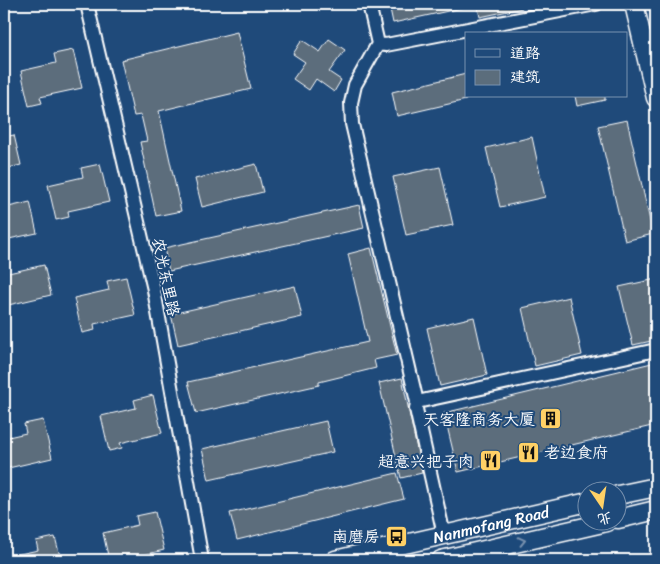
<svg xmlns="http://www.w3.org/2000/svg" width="660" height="564" font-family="Sriracha,'LXGW WenKai TC',sans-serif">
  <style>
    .building { fill: #5b6d7c; stroke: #fff }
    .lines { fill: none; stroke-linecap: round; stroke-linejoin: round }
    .street-casing { stroke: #fff; stroke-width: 16 }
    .secondary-casing { stroke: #fff; stroke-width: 21 }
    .street { stroke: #1f4a7a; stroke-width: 12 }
    .secondary { stroke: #1f4a7a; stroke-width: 18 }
    .oneway { stroke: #7992af }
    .labels { text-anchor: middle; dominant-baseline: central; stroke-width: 4; stroke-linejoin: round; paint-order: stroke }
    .street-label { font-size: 16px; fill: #fff; stroke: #1f4a7a }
    .poi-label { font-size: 16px; fill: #fff; stroke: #1f4a7a; text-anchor: end }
  </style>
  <rect width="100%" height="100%" fill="#1f4a7a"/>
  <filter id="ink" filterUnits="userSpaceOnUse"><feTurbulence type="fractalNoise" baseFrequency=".02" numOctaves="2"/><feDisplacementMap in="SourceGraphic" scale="10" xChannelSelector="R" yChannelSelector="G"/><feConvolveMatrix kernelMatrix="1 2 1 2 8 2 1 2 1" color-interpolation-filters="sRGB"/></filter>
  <g filter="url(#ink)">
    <path class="building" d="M389,4H462V8L393,23Z
      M477,4H521L522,8L480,17Z
      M237,32L251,89L159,111L181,211L156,216L140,142L147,141L141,115L134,116L121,60Z
      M329,39L345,50L329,72L341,80L334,92L316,79L309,90L293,79L305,62L293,54L302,40L320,52Z
      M73,50L82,88L40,97L42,103L29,106L21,71L56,63L54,54Z
      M466,74V100L397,116L392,92Z
      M575,96H605V100L577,106Z
      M627,120L653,234L625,241L598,126Z
      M14,135L21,165L4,169V137Z
      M532,137L545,197L500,207L486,148Z
      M100,164L109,202L68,211L69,217L56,220L48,185L83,177L81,168Z
      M256,164L263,192L202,207L195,179Z
      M440,167L453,225L406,235L393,177Z
      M30,202L37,233L4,240V208Z
      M359,205L364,228L169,271L164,248Z
      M371,248L397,355L374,360L376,368L319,382V385L196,413L188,382L368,342L348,254Z
      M44,265L51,295L4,306V274Z
      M126,277L135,315L94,324L95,330L82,333L74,298L109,290L107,281Z
      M656,279V340L633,345L619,287Z
      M295,286L302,317L178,345L171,314Z
      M569,297L582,355L535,366L522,308Z
      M474,317L487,375L440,386L427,328Z
      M656,362V425L458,472L444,413Z
      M402,378L422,473L401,478L379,383Z
      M153,395L162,433L120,443L122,448L109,451L101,416L136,408L134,400Z
      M43,420L52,458L4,469V438L26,433L24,424Z
      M326,421L333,452L209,480L202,449Z
      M397,473L404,499L237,540L230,513Z
      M155,512L164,550L123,560H109L103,533L138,525L136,516Z
      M55,537L61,560H11V556L38,550L36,541Z"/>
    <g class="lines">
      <defs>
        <path id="street" d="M87,4L154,290L202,560
          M369,4L378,44L355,85L351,103L352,124L417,402L416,409L444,535
          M378,44L386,45L596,4
          M417,402L656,350"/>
        <g id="secondary">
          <path d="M634,4L656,98"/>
          <path d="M618,495L656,487"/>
          <path d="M618,519L656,510"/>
          <path id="s1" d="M335,560L588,502"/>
          <path d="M441,560L607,522"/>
        </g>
      </defs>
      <use href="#street" class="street-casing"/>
      <use href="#secondary" class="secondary-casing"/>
      <use href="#street" class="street"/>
      <use href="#secondary" class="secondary"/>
    </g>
    <defs><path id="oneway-chevron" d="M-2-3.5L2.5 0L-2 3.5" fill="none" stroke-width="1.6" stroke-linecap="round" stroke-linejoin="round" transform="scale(1.25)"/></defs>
    <use class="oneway" href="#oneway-chevron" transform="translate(522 541) rotate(-13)"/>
  </g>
  <defs>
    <symbol id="building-square" viewBox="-11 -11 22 22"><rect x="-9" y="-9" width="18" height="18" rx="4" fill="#ffd166" stroke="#1f4a7a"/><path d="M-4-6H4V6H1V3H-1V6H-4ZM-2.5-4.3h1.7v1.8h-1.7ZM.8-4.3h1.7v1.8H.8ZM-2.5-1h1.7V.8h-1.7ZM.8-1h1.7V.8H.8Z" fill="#111"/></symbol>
    <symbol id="restaurant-square" viewBox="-11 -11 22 22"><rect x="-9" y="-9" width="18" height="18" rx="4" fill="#ffd166" stroke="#1f4a7a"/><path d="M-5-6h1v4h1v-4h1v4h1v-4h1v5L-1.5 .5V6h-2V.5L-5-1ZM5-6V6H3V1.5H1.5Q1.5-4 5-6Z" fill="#111"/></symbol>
    <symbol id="bus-square" viewBox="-11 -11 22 22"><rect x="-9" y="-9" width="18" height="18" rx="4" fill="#ffd166" stroke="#1f4a7a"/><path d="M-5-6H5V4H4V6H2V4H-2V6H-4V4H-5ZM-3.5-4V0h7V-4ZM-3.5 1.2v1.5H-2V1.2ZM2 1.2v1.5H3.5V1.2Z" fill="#111"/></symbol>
  </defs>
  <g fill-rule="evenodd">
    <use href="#building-square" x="538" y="406" width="25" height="25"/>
    <use href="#restaurant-square" x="516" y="440" width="25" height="25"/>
    <use href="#restaurant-square" x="478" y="448" width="25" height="25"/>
    <use href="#bus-square" x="384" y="524" width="25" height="25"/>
  </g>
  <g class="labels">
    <g class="street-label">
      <text transform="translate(166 277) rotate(78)">农光东里路</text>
      <text stroke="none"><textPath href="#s1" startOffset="160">Nanmofang Road</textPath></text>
    </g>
    <g class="poi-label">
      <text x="535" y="419">天客隆商务大厦</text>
      <text x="544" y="452" text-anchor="start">老边食府</text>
      <text x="474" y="461">超意兴把子肉</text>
      <text x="380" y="536">南磨房</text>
    </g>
  </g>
  <rect width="660" height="564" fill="none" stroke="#1f4a7a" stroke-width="20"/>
  <rect x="10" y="10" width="640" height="544" fill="none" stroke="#fff" stroke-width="2" filter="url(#ink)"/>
  <rect x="465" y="32" width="162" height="65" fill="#1f4a7a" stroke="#7992af"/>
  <rect x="475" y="49" width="25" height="8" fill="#1f4a7a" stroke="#7992af"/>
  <text x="510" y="58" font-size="15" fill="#ffffff">道路</text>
  <rect x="475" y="70" width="25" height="15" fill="#5b6d7c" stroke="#7992af"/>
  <text x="510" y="82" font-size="15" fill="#ffffff">建筑</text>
  <g transform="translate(602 506) rotate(167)"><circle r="24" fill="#1f4a7a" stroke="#7992af"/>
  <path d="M0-4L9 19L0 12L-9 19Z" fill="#ffd166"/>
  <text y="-8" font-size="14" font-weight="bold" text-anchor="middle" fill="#ffffff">北</text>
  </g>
</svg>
